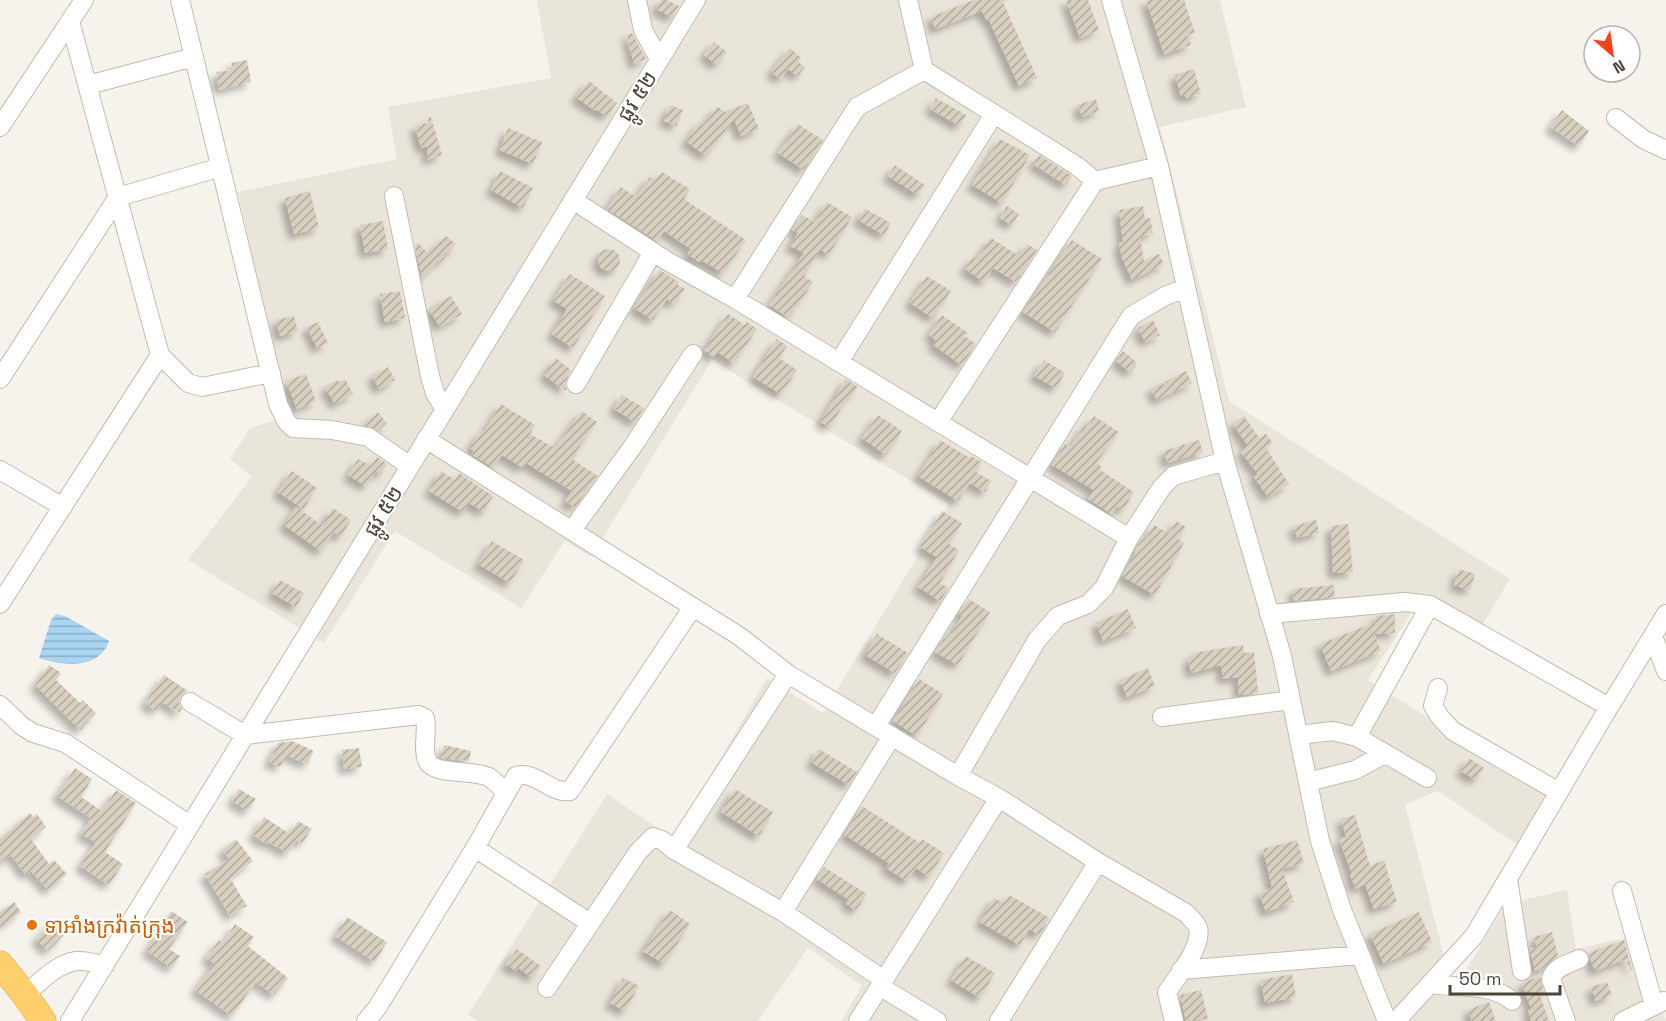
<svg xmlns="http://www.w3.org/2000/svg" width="1666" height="1021" font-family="'Space Grotesk','Noto Sans Khmer',sans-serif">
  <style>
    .residential { fill: #eae5da }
    .water { fill: url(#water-rules) }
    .building { fill: url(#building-hatch); filter: url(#shadow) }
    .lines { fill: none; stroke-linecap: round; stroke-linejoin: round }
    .minor-casing { stroke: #c2bbae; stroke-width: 20 }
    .highway-casing { stroke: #e0a43c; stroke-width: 27 }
    .minor { stroke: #fff; stroke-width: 18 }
    .highway { stroke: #ffcf6e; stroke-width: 26 }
    .food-dot { fill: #e8710a; stroke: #fff; stroke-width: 2 }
    .labels { text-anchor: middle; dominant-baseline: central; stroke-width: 4.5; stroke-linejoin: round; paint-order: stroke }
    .street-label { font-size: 21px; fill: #4b4439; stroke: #fff }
    .food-label { font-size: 21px; fill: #c56008; stroke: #fff; text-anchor: start }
  </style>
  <defs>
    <pattern id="water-rules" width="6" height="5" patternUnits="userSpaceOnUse" patternTransform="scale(1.5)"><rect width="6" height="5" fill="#a9d4f2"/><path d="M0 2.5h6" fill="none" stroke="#8caec5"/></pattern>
    <pattern id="building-hatch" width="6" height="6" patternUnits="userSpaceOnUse" patternTransform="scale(1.5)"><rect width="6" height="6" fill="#d8cfc1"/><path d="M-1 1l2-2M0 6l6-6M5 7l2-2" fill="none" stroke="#b1aa9e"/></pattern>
    <filter id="shadow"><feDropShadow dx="-5.5" dy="5.5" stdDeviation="3" flood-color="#0004"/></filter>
  </defs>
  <rect width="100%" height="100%" fill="#f6f3ec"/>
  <path class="residential" d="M537,0H1220L1246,107L1160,127L1229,401L1510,579L1476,635L1421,598L1368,680L1560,801L1528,852L1438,791L1405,804L1453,991L1506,904L1567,890L1576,949L1634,936L1666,1021H1177L1174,1008L1164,1021H841L862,986L808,948L758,1021H478L468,1015L607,794L674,839L767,678L823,713L949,504L712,360L591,557L565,541L521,608L395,531L324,643L188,560L252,477L230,459L250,428L288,416L238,192L397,159L388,107L551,78Z"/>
  <path class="water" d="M56,614L65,616L109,641C99,670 63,666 39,658L51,620Z"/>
  <path class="building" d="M661,0H667L679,6L672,17L656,9Z
    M974,0H1007L1003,2L1037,78L1019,86L989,20L987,21L982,11L935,29L931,17Z
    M1066,0H1088L1099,30L1080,38Z
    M1146,0H1184L1195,33L1187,35L1191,45L1164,54Z
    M632,33L646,59L634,64L627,35Z
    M714,42L727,52L717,65L704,55Z
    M790,48L801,58L798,62L805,67L798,76L788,69L781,79L771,72Z
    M247,60L251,82L219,90L216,72L233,70L231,63Z
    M1194,69L1201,94L1186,98L1185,95L1181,96L1175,75Z
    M589,81L617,103L606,116L596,109L595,111L576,97Z
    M936,98L966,115L960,126L930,109Z
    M1096,99L1099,111L1082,117L1078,105Z
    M748,103L759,129L741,136L734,119L706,156L686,141L700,122L704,125L717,106L725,112Z
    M670,105L683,110L676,126L664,121Z
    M1562,110L1589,131L1579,146L1550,127Z
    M431,117L442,155L427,160L428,146L421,148L415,126L428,123V118Z
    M798,124L823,140L804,170L778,153Z
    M508,128L542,142L533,164L500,150Z
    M1000,139L1030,155L1002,203L972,185Z
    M1039,155L1072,176L1066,185L1033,164Z
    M895,165L925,185L918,195L888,176Z
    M500,171L533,188L523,208L491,190Z
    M662,172L690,189L684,199L746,240L723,273L701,260L699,262L687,254L691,249L664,231L657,241L607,209L621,187L636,197L650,177L655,180Z
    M310,191L319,228L294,234L285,198Z
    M827,202L852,217L829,255L820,249L804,276L813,282L789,318L769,305L804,253L790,246L798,233L792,230L802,215L815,222Z
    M1007,206L1019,214L1012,225L1000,218Z
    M1143,206L1145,219L1150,218L1153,233L1140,236L1144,261L1159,254L1164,264L1132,280L1122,258L1119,243L1123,242L1119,210Z
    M865,209L891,223L884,235L858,220Z
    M383,221L388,249L365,253L360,225Z
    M446,236L456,244L441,262L439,260L422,278L415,246L418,243L429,254Z
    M991,238L1019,256L1027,244L1037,250L1016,282L993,268L984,282L965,269L973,257L977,259Z
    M1072,240L1102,259L1055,332L1023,312Z
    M598 260a11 11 0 1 1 22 0a11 11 0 1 1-22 0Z
    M660,270L679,282L677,284L685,289L674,304L667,299L653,320L634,308Z
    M570,274L605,296L573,348L552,334L567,309L553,300Z
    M927,276L951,291L933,318L910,303Z
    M400,291L405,318L385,322L380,294Z
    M451,296L462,314L440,327L429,309Z
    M728,314L745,325L747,322L757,329L734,363L717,352L714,357L704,350Z
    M942,315L968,333L965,336L976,344L962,365L933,345L936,340L929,335Z
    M294,316L298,331L280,336L276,320Z
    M1153,320L1160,335L1145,342L1138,328Z
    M318,322L328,343L317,348L307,327Z
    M777,339L787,346L779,358L797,370L781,394L753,377Z
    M1123,351L1136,362V366L1130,372L1116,361Z
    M556,358L571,370L565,383L566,391L544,375Z
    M1044,360L1065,373L1056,388L1034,376Z
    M388,367L395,380L379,389L372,376Z
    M1186,371L1192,383L1157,400L1151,389L1162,383L1168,389L1165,382Z
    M306,374L316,401L297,409L286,381Z
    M345,379L353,394L335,404L325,387L338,380L339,382Z
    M846,379L858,387L849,398L848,397L830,427L820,422Z
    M622,395L644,408L635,422L614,409Z
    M501,404L535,425L530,434L555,448L582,411L597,422L575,453L577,454L573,460L598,476L575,507L565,501L572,491L526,463L523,468L502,455L494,468L471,454L474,451L470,448L481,431L484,432Z
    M378,412L387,423L378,431L365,425Z
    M878,415L902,431L886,455L862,438Z
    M1094,416L1119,432L1096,463L1102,467L1100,470L1134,492L1123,510L1117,506L1112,514L1088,499L1094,490L1052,465L1065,444L1070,447L1084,426L1087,427Z
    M1244,416L1259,438L1266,434L1273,443L1266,448L1289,484L1268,497L1254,477L1258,474L1241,452L1248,446L1233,424Z
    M940,440L970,458L971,456L982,462L976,472L991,481L985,492L970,483L958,501L918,476Z
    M1199,440L1203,452L1167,463L1164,451Z
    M377,457L387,464L381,474L376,471L366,486L348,475L358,459L371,466Z
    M292,471L317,488L303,509L278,492Z
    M441,471L455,480L459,473L493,496L484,512L469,503L463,512L429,491Z
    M296,507L322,525L333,508L351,520L340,537L334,532L321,551L284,525Z
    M942,511L962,523L949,544L959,550L940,583L949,588L940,601L918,587L937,557L920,547Z
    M1316,520L1319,533L1297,538L1294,526Z
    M1176,521L1186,527L1178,539L1184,543L1155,595L1122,576L1136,552L1135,551L1143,537L1146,539L1154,525L1169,534Z
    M1348,524L1353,572L1333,573L1331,526Z
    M492,541L524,560L510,583L478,564Z
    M1459,569L1475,574L1470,590L1454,585Z
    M280,580L304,593L296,607L272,593Z
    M1334,585L1335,597L1294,601L1293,589Z
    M969,599L990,612L958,665L935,652L944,638L947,640L962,616L959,613Z
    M1128,609L1136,628L1103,641L1096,623Z
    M1395,614V633L1374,634L1381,651L1331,671L1320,644L1376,622V616Z
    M877,634L908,653L895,673L865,655Z
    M1243,645L1244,653L1254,652L1258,693L1239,695L1238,677L1223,679L1221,665L1191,673L1188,658L1194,657L1193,653Z
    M49,665L61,673L56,680L80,703L83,700L96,713L80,730L35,685Z
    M1148,668L1155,686L1127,697L1120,680Z
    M164,675L188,691L180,697L179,702L182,709L179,713L162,702L156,711L145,703Z
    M919,679L943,694L917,736L893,721Z
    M292,741L314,751L307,764L286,755L280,767L269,762L278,743Z
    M444,745L471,751L469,761L441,758Z
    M359,748L362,767L344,769L342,750Z
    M819,749L857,772L849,785L811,762Z
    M1469,758L1484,768L1476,780L1461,771Z
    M75,768L92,779L81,797L102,811L116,790L136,803L105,852L123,864L109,885L80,866L96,842L81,834L91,818L57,796Z
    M239,789L256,799L248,811L232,801Z
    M735,789L773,812L759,836L721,812Z
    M862,806L920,843L922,839L944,853L929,877L916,868L907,881L886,868L889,863L845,835Z
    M30,813L33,817L37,814L46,827L31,839L49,864L54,860L67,874L48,890L31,871L26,875L11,855L0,863V839Z
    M1355,815L1370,866L1384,860L1397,902L1374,909L1365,884L1356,889L1350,875L1352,874L1339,839L1346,837L1341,819Z
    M264,817L290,834L298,821L312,829L302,843L296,840L288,853L268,842L266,844L253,835Z
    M236,839L253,861L230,878L247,906L230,916L205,874L229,859L222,850Z
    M1297,840L1304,863L1282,869L1294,902L1266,912L1259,893L1272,888L1263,849Z
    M824,867L867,894L856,910L846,904L849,900L817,879Z
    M1009,895L1050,918L1039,935L1029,929L1020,945L980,922L994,898L1004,903Z
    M14,902L21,912L0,927V912Z
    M670,910L690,924L664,964L643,951Z
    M171,911L188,922L169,949L180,956L172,968L147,951Z
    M1419,912L1432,942L1384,964L1370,934Z
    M347,917L387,942L375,962L335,936Z
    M51,923L64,935L48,951L36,939Z
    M235,924L254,937L248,946L288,978L274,995L256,982L232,1016L195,990L214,963L206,958L219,940L223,943Z
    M1552,932L1558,956L1544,968L1535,971L1530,949L1537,947L1534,937Z
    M1624,940L1632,969L1630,970L1626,959L1595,971L1588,953Z
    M517,949L541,966L532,978L519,968L516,971L506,964Z
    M966,956L995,973L980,998L951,980Z
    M1292,974L1296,997L1265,1003L1261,980Z
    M1540,976L1544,994L1540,995L1549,1021H1531L1528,1010L1531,1009L1522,983Z
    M623,978L639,986L625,1011L610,1003Z
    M1607,982L1612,995L1596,1001L1591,987Z
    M1201,990L1208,1019L1186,1021L1180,995Z
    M1489,1002L1496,1021H1472L1468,1010Z"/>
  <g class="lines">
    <defs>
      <path id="minor" d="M180,0L278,404L286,421L293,428L332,430L368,437L410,466
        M637,0L643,30L659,59
        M908,0L924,70
        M1111,0L1159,166L1225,461L1282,656L1320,841L1342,910L1387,1021
        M70,21L160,355L188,383L202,387L271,373
        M924,70L1077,166L1095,181
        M88,85L194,57
        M1616,118L1643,139L1666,150
        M0,127L84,0
        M394,196L430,376L435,393L445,410
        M573,200L667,261L735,299L1129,538
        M735,299L857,107L924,70
        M839,362L994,114
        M0,379L118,197L221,167
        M576,384L653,252
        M938,422L1095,181L1159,166
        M426,439L739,636L788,674L958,776L999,798L1098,862L1186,913C1190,918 1196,922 1198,928C1203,946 1177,977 1167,992L1174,1021
        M0,470L63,507
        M572,530L633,446L693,354
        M0,604L160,355
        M1269,614L1405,602L1430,605L1609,707
        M1653,636L1666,671
        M1438,688L1433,706L1440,717L1453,731L1559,792
        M190,702L245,735L419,715L425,718C428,731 422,748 427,760C432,776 473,769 489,777C495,781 501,788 506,793
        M0,705L22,726L33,733L65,743L190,825
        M1162,717L1291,700
        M876,726L1131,316L1165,296L1186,288
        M1298,735L1333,731L1357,737L1427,778
        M1357,737L1430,605
        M958,776L1037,640L1058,616L1088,604L1104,588L1129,538L1162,487L1173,476L1225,461
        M1308,782L1355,770L1385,754
        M475,848L516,776C536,770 550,794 570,791L693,607
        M674,850L788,674
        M1508,879L1522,971
        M1622,891L1654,1005
        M783,912L892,736
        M1181,970L1360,955
        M1431,984C1456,988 1493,983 1512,1001
        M881,987L937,1021
        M547,988L638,852L653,837L662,840L674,850L783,912L884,980
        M25,995C40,982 56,964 76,961C85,960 96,964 105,965
        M70,1021L696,0
        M366,1021L377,1008L475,848L590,923
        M858,1021L999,798
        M999,1021L1098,862
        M1396,1021L1474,936L1602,719L1666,614
        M1566,1021L1551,979C1554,967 1569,964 1579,959
        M1623,1021L1664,1001"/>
      <path id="highway" d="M0,964L25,995L43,1021"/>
    </defs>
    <use href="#minor" class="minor-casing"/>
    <use href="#highway" class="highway-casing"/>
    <use href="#minor" class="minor"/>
    <use href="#highway" class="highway"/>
  </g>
  <circle class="food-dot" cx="32" cy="925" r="6"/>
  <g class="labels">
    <g class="street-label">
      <text transform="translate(637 96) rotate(-58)">ផ្លូវ ៥២</text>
      <text transform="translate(383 511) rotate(-59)">ផ្លូវ ៥២</text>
    </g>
    <g class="food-label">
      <text x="44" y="925">ទាអាំងក្រវ៉ាត់ក្រុង</text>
    </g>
  </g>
  <g transform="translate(1612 54) rotate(151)"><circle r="28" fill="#ffffff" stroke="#b7b4b0" stroke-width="1.5"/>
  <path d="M0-4.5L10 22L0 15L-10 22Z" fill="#fc3f1d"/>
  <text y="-9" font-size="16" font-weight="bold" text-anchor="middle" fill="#4b4439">N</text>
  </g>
  <path d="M1450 985v9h110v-9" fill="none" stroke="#4b4439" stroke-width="3"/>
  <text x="1459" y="985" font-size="18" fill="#4b4439" stroke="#ffffff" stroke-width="4.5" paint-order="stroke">50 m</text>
</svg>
